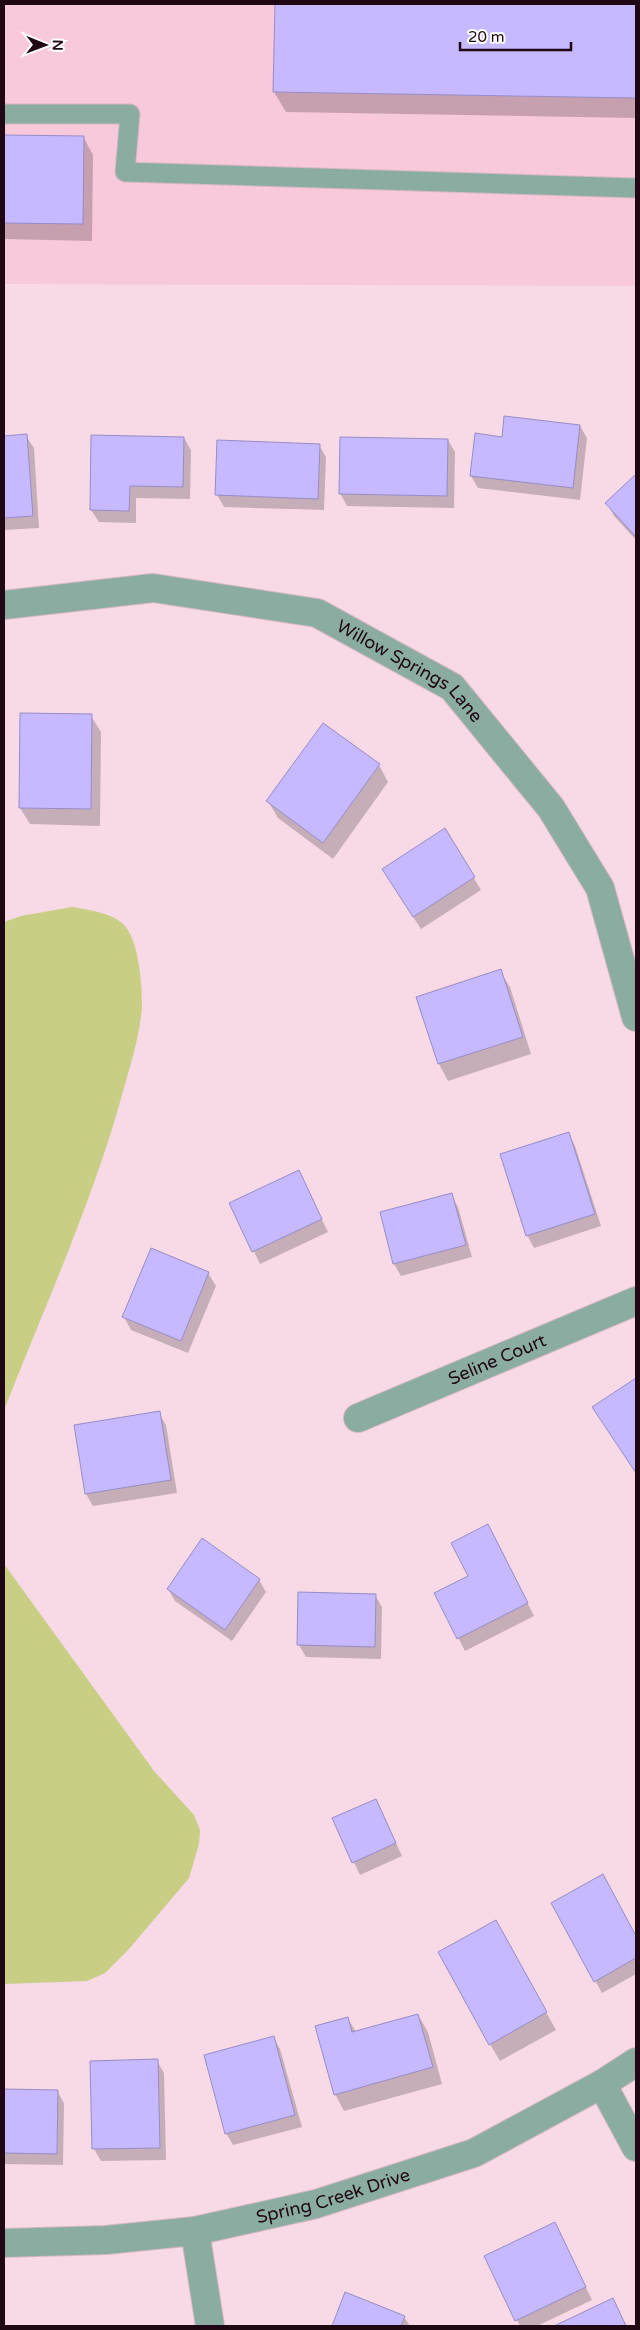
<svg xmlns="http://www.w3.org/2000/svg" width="640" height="2330" font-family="'Varela Round',sans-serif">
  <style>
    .built { fill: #f8c8db }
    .water { fill: #c8ce83 }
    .shadow { fill: #0003 }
    .building { fill: #c6b9ff; stroke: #978cc8 }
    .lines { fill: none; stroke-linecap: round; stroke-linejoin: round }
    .lane-casing { stroke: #d4b8c3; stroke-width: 21 }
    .street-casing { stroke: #d4b8c3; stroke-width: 30 }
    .lane { stroke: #8baca1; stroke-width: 19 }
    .street { stroke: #8baca1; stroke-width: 28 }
    .labels { text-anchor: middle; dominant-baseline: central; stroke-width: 4; stroke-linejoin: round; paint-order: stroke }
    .street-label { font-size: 18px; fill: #1f0813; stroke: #fff }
  </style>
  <rect width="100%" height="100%" fill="#f7dae5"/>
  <path class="built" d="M4,4H636V286L4,284Z"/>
  <path class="water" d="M72,907C88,910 109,912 122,923C139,937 142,985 142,1006C140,1036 130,1066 122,1095C92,1203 45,1306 4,1410V922L21,916Z
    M4,1564L154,1771L194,1815L200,1830L199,1844L189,1878L129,1949L105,1973L87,1981L4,1984Z"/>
  <path class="shadow" d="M276,4H636V118L286,112L274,92Z
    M4,136L84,138L93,155L92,241L4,239Z
    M580,426L587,438L580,500L478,488L471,476L503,438Z
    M26,436L34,448L39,528L4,530V437Z
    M184,438L191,450L190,499L136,498V523L99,522L91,510Z
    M448,440L455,452L454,508L347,506L340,493Z
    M319,445L326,457L324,510L224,507L217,495Z
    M636,476V540L614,516L607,503Z
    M91,716L101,732L100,826L30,824L20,808Z
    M379,765L388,782L333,859L278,818L268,801Z
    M445,830L481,890L421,929L390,881Z
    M500,971L510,987L531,1054L448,1081L439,1064L417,997Z
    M568,1133L575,1146L601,1226L534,1248L527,1235Z
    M298,1171L328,1232L260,1264L231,1203Z
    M451,1195L458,1207L472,1257L401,1276L394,1264Z
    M208,1273L216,1286L188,1353L131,1330L124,1317Z
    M636,1379V1473L594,1408Z
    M159,1413L166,1425L177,1493L93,1506L86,1494L75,1426Z
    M495,1538L534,1616L465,1651L436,1594L469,1576Z
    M259,1580L266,1592L232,1641L175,1601L168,1589Z
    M375,1595L382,1607L381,1659L306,1657L299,1645Z
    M376,1800L402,1856L360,1875L333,1819Z
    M609,1888L636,1938V1974L602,1993L553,1904Z
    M495,1921L556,2030L500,2061L490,2044Z
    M418,2015L428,2032L442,2084L344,2111L335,2094L348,2019L356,2032Z
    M273,2037L280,2049L302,2127L233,2145L226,2133Z
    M157,2061L164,2073L166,2160L101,2161L94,2149L92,2062Z
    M4,2090L57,2091L64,2103L63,2165L4,2164Z
    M555,2224L592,2300L537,2326H520L486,2257Z
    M346,2294L404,2317L410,2326H333Z
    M612,2300L627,2326H557Z"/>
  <path class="building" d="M275,4H636V98L273,92Z
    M4,135L84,136L83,224L4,223Z
    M504,416L580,425L573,488L470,476L475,433L502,437Z
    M27,434L33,516L4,518V436Z
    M91,435L184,437L183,487L130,486L129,511L90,510Z
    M340,437L448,439L447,496L339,494Z
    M217,440L320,444L318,499L215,495Z
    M636,474V537L605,503Z
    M20,713L92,714L91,809L19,808Z
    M323,723L380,764L323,843L266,801Z
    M445,828L475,877L413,917L382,869Z
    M501,969L523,1037L438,1064L416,997Z
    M569,1132L595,1214L526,1236L500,1154Z
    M299,1170L322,1219L252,1252L229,1203Z
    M452,1193L466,1245L393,1264L380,1212Z
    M151,1248L209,1272L181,1341L122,1317Z
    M636,1378V1473L592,1407Z
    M160,1411L171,1480L85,1494L74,1425Z
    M488,1524L528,1603L457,1639L434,1593L468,1576L451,1543Z
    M202,1538L260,1579L225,1630L167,1589Z
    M298,1592L376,1594L375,1647L297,1645Z
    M376,1799L396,1843L352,1863L332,1818Z
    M603,1874L636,1936V1958L594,1982L551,1903Z
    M496,1920L547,2012L489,2045L438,1952Z
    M418,2014L433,2067L334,2095L315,2026L348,2017L352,2032Z
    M274,2036L295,2115L225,2134L204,2055Z
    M158,2059L160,2148L92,2149L90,2061Z
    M4,2089L58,2090L57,2154L4,2153Z
    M555,2222L586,2287L515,2321L484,2256Z
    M345,2292L405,2316L401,2326H332Z
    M613,2298L626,2326H554Z"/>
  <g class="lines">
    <defs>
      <path id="lane" d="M4,114H130L125,172L636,188"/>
      <g id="street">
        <path id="s1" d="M4,605L153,588L317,613L452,687L551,808L600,888L636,1017"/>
        <path id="s2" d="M358,1418L636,1301"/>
        <path d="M602,2084L636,2147"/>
        <path d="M195,2231L210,2326"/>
        <path id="s3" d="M4,2243L106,2240L195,2231L316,2204L474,2153L602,2084L636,2062"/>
      </g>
    </defs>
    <use href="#lane" class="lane-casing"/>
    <use href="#street" class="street-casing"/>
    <use href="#lane" class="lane"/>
    <use href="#street" class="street"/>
  </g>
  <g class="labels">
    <g class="street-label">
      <text stroke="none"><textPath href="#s1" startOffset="426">Willow Springs Lane</textPath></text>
      <text stroke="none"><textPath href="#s2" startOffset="151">Seline Court</textPath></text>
      <text stroke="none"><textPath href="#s3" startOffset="334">Spring Creek Drive</textPath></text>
    </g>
  </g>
  <rect width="640" height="2330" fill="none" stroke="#1f0813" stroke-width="10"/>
  <g transform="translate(45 45) rotate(91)" stroke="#ffffff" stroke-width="4" paint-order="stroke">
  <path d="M0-4L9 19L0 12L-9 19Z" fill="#1f0813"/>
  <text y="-8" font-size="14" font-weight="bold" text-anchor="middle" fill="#1f0813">N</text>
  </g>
  <path d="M460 42v8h111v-8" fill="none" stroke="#1f0813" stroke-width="2.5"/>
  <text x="468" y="42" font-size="15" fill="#1f0813" stroke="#ffffff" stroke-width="4" paint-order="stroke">20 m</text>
</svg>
